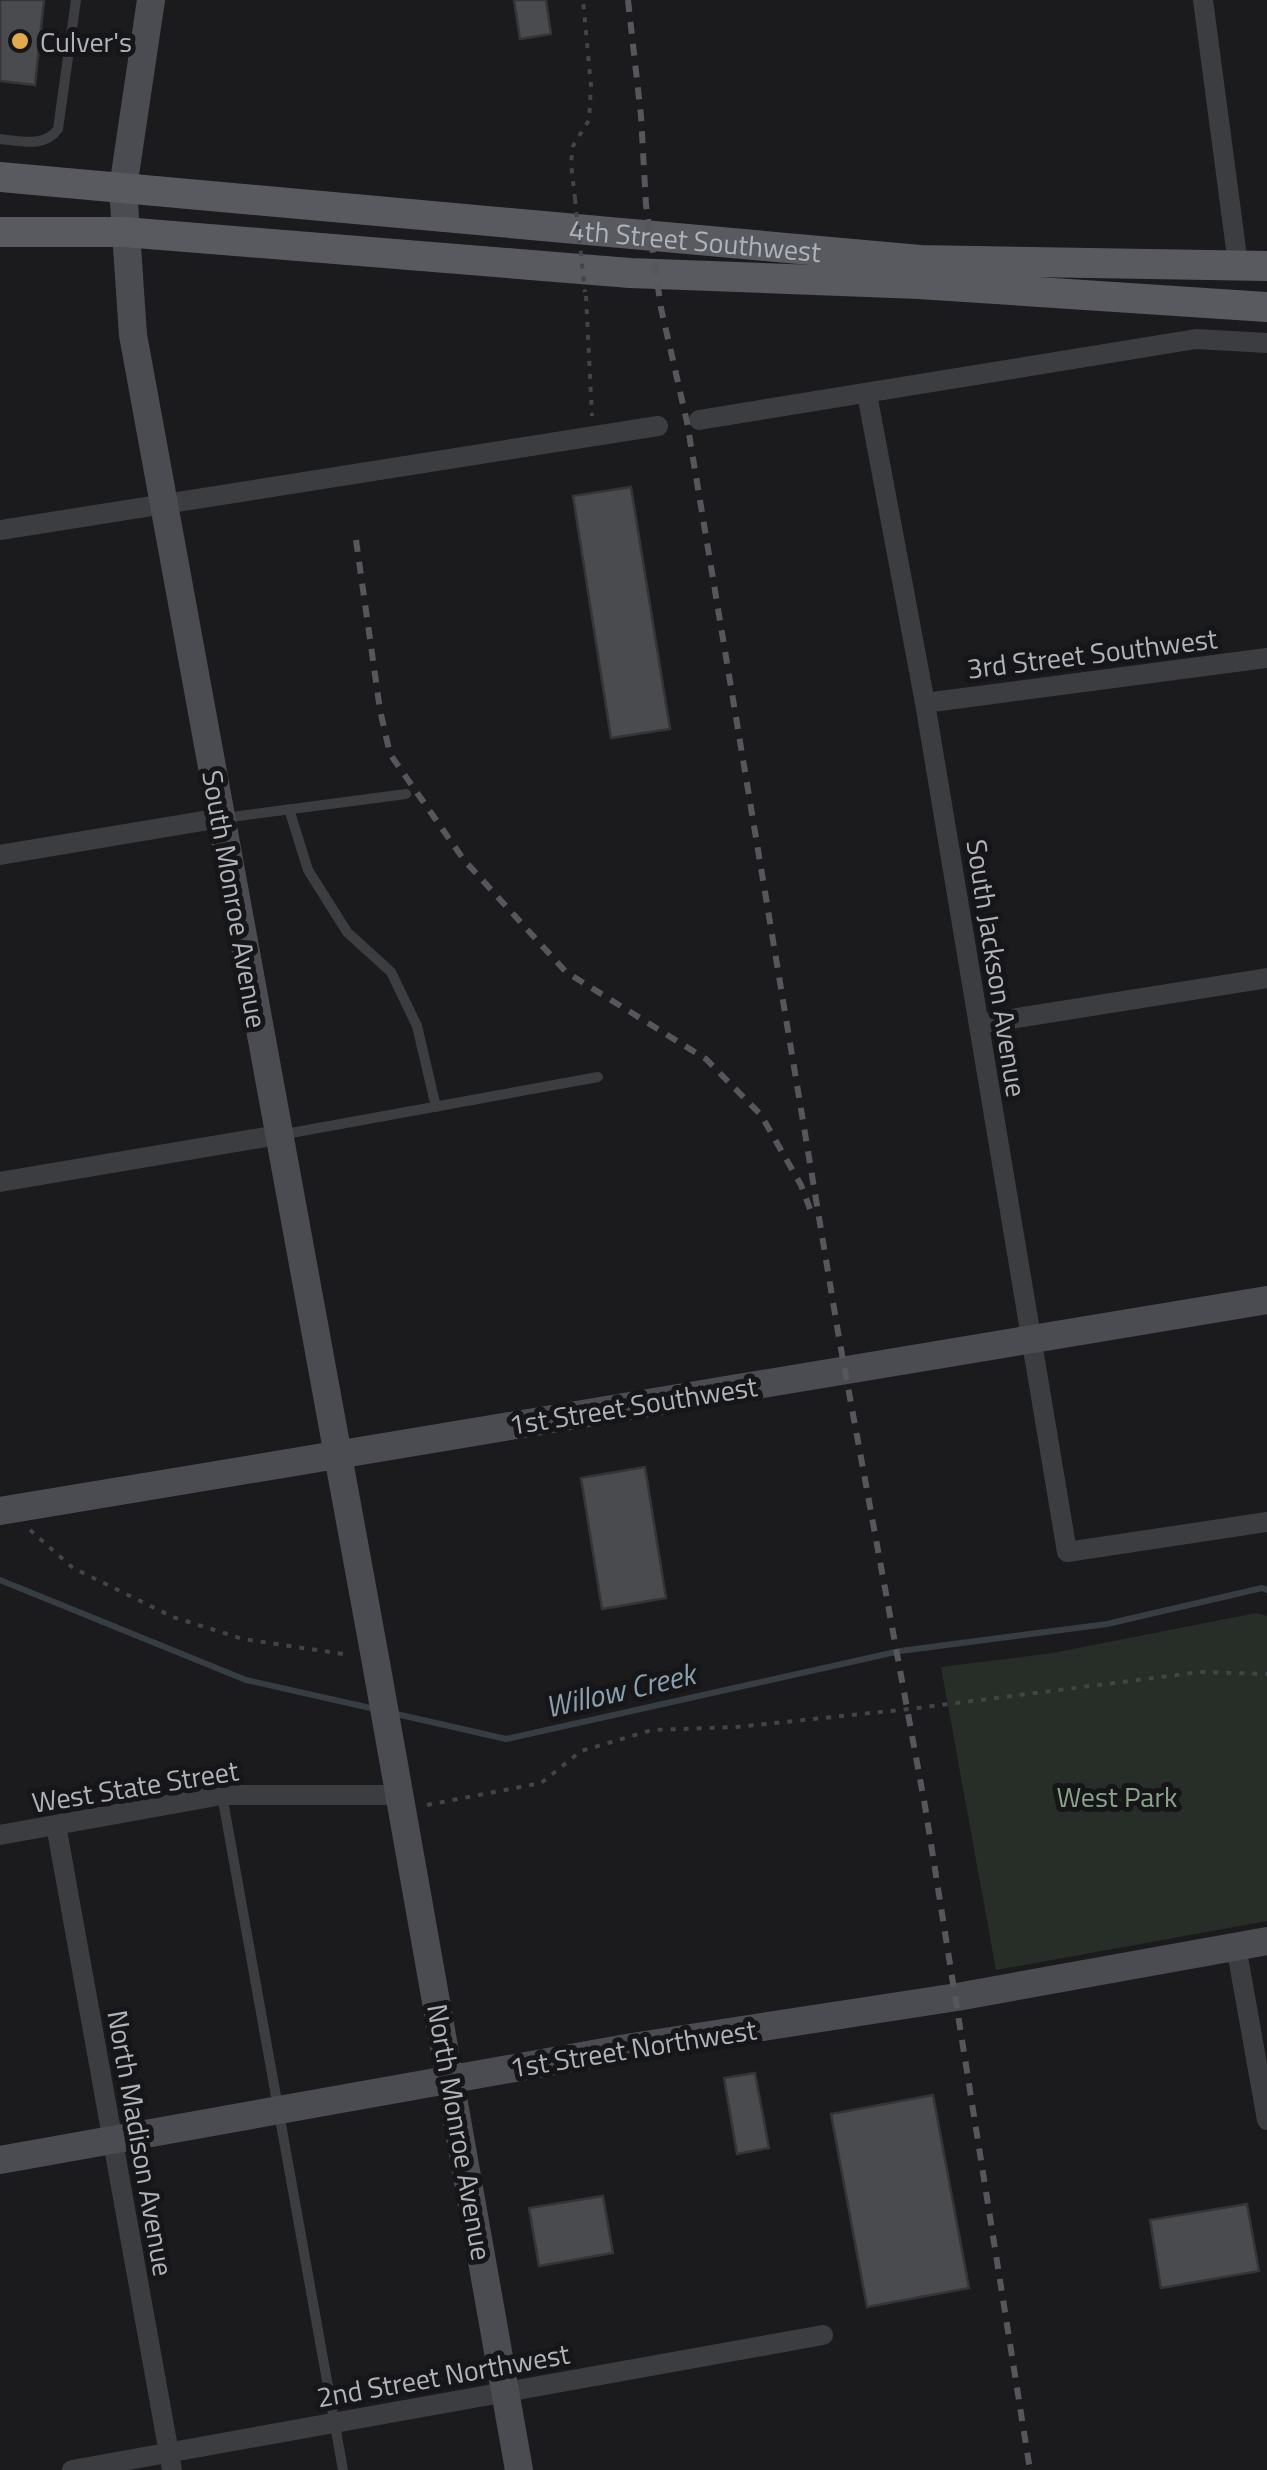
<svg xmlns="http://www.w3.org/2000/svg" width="1267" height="2470" font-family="'Titillium Web',sans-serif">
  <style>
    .green { fill: #272e28 }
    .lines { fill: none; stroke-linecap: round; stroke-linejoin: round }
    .stream { stroke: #363e44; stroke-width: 6 }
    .building { fill: #4a4b4f; stroke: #353538; stroke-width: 2.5 }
    .path { stroke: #424448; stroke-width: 4; stroke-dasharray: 5 8; stroke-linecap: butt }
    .service { stroke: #3c3d41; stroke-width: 10 }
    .minor { stroke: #3c3d41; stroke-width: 20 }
    .secondary { stroke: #4a4c51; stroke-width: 28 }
    .primary { stroke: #585a60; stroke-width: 30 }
    .rail { stroke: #55575c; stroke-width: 6; stroke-dasharray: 12 10; stroke-linecap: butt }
    .path-bridge { stroke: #424448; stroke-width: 4; stroke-dasharray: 5 8; stroke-linecap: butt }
    .poi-dot { fill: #e0ab4f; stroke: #161618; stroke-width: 4 }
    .labels { text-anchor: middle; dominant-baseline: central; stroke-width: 10; stroke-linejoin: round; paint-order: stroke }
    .poi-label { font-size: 28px; fill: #afb3bb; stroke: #161618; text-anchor: start }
    .street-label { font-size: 28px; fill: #afb3bb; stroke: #161618 }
    .park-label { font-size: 28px; fill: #88a389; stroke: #161618 }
    .water-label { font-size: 30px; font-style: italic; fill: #8aa0b1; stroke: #161618 }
  </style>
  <rect width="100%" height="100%" fill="#1b1b1d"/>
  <path class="green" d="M1256,1613L1267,1616V1921L996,1970L941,1667L1053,1653Z"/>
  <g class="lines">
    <path class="stream" d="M0,1580L246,1680L375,1709
      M392,1713L506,1739L900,1651L1107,1624L1262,1588L1267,1590"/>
  </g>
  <path class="building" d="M0,0H44L35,85L0,81Z
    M514,0H546L551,34L520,39Z
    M631,487L670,729L611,738L573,496Z
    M645,1467L666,1598L602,1609L581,1478Z
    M755,2073L769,2148L737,2154L724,2078Z
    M933,2095L969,2288L867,2307L831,2114Z
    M603,2196L613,2253L539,2266L529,2208Z
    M1247,2204L1259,2271L1161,2288L1150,2220Z"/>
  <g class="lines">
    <path class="path" d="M575,199L571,163L573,146L589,120L591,86L583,0
      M586,296L592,416
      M30,1530L73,1568L173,1617L243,1639L350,1655
      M427,1805L541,1783L581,1751L652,1730L737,1727L909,1709L1200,1672L1267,1674"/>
    <path class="service" d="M0,139C20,141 45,148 58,129L76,0
      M289,809L308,870L347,932L391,972L417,1026L436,1107
      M224,818L406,794
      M280,1135L598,1077
      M222,1795L343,2470"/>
    <path class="minor" d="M1203,0L1238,264
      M867,394L925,703L1067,1552L1267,1522
      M699,420L1196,339L1267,343
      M0,530L658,426
      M925,703L1267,658
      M0,855L221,818
      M979,1024L1267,978
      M0,1182L278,1135
      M56,1825L172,2470
      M0,1835L222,1795H398
      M1236,1946L1267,2120
      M72,2470L823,2335"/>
    <path class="secondary" d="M151,0L123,188L133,335L376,1663L519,2470
      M0,1511L1267,1300
      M0,2160L632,2047L957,1997L1267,1941"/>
    <g class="primary">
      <path id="s1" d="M0,177L920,260L1267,266"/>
      <path d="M0,232H124L630,273L919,284L1267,307"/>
    </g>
    <path class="rail" d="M628,0L641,116L646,205L661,308L687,422L839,1338L925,1806L1030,2470
      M356,540L380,710L390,754L464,860L566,972L706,1059L761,1115L801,1185L810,1209"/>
    <path class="path-bridge" d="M575,199L585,292"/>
  </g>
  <circle class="poi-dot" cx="20" cy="41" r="10"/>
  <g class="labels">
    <g class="poi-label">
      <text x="40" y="41">Culver's</text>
    </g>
    <g class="street-label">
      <text stroke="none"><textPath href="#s1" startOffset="698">4th Street Southwest</textPath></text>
      <text transform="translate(1092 653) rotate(-7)">3rd Street Southwest</text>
      <text transform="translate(235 899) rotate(80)">South Monroe Avenue</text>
      <text transform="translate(997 968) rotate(81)">South Jackson Avenue</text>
      <text transform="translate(633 1405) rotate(-9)">1st Street Southwest</text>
      <text transform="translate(135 1786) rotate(-9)">West State Street</text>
      <text transform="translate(633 2048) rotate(-9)">1st Street Northwest</text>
      <text transform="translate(460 2132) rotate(80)">North Monroe Avenue</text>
      <text transform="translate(141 2143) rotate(80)">North Madison Avenue</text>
      <text transform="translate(443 2375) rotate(-10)">2nd Street Northwest</text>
    </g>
    <g class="park-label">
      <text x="1117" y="1796">West Park</text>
    </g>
    <g class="water-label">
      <text transform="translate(620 1690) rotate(-13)">Willow Creek</text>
    </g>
  </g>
</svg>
